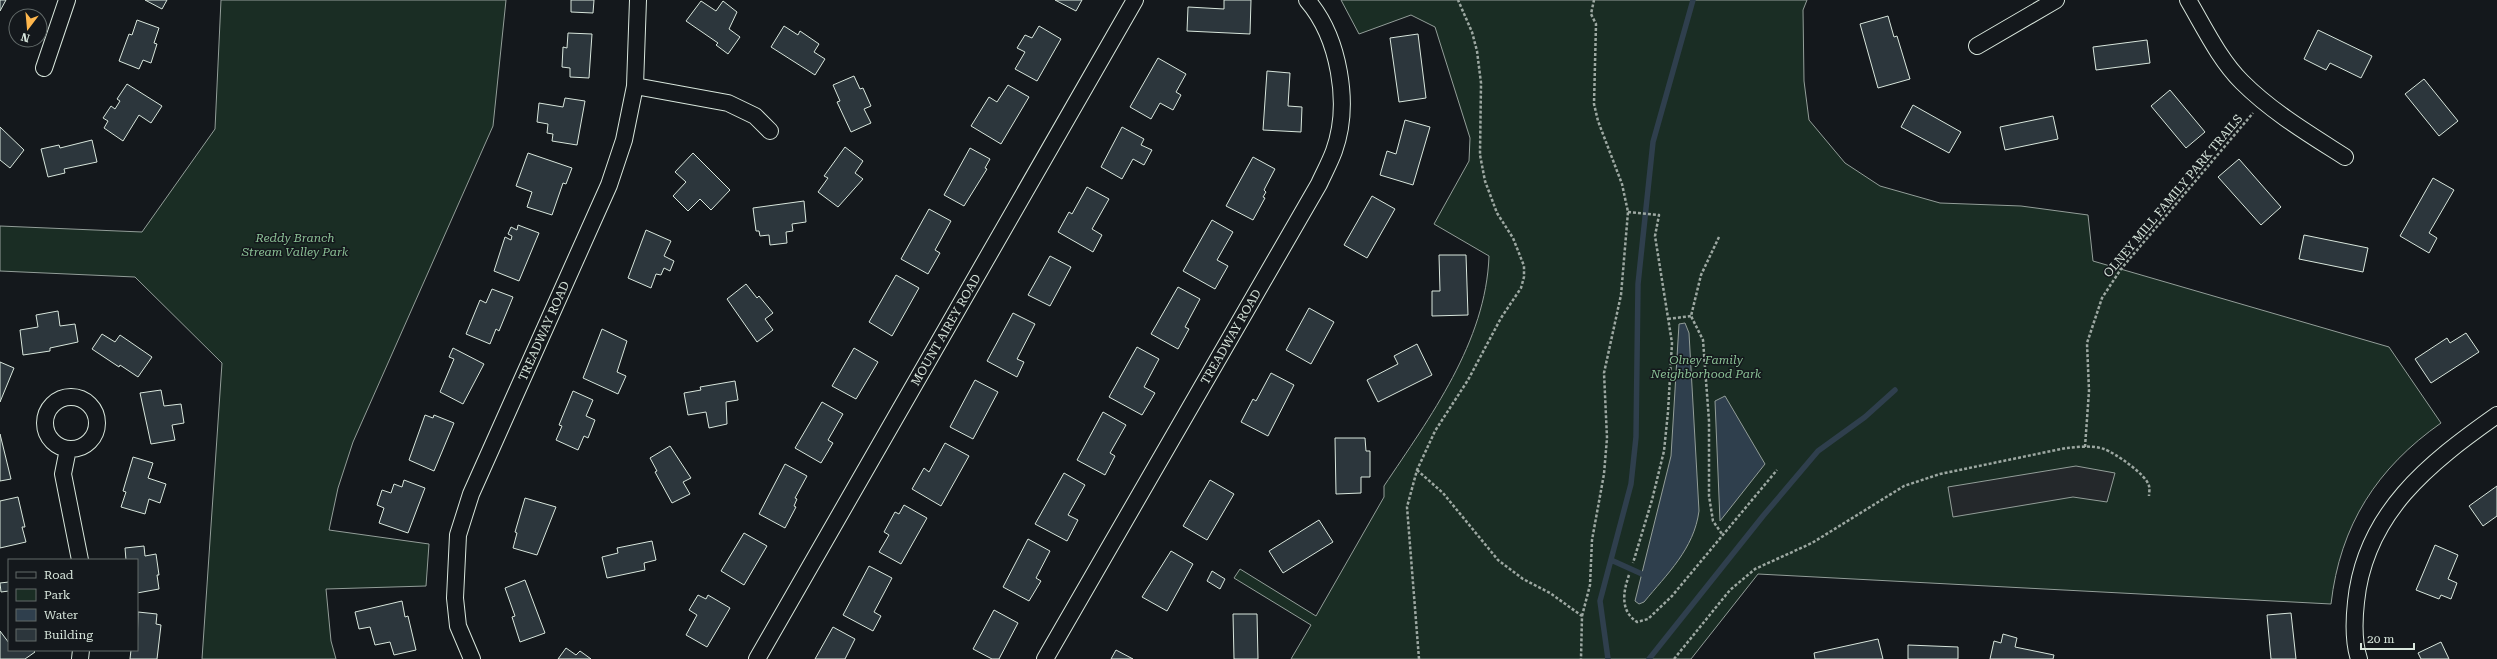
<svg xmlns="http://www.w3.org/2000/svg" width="2497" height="659" font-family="'Roboto Serif',serif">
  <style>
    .green { fill: #1a2d24; stroke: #939e99 }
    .parking { fill: #24282b; stroke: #939e99 }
    .water { fill: #2f3f4d; stroke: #939e99 }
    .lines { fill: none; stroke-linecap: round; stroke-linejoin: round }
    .stream { stroke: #2f3f4d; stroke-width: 5.5 }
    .building { fill: #2c363c; stroke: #d8e6dc }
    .minor-casing { stroke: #d8e6dc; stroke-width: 18 }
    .path { stroke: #9da8a2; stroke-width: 2.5; stroke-dasharray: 3 2; stroke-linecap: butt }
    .minor { stroke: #14181c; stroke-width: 16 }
    .labels { text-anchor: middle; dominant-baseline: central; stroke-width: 3; stroke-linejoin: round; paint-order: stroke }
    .street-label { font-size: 12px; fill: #d8e6dc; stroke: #14181c }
    .park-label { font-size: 12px; font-style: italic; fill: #8ac095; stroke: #14181c }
  </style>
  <rect width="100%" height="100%" fill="#14181c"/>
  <path class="green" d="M221,0H506L493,126L353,442L338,488L329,530L429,544L426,586L326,589L331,641L336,659H202L222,363L135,277L0,271V226L142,232L215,129Z
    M1341,0H1807L1803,10L1804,81L1809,120L1845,163L1880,186L1940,203L2021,206L2088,215L2093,261L2389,347L2441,423C2377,468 2340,525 2331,604L1758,574L1691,659H1291L1311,625L1234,578L1240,569L1316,616L1384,497V486C1430,417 1486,342 1489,256L1434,224L1469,161L1470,138L1435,27L1411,15L1359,34Z"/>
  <path class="parking" d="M2076,466L2115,473L2107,502L2073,497L1953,517L1948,487Z"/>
  <path class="water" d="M1685,323L1689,333L1699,511C1694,549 1667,574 1644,602L1639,604L1635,601L1671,456L1679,324Z
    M1725,396L1765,464L1720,521L1715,401Z"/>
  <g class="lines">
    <path class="stream" d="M1611,560L1642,574
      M1608,659L1600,601L1631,484L1636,437L1638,284L1653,142L1693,0
      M1649,659L1763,516L1818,451L1865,417L1895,390"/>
  </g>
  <path class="building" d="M0,0H6L0,11Z
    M145,0H167L162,9Z
    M571,0H594L593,13L571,12Z
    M1055,0H1082L1076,11Z
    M1224,0H1251L1250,34L1187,31L1188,7L1224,9Z
    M701,1L716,11L723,1L737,12L729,29L740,37L728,54L716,45L718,43L686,21Z
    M1888,16L1894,37L1897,36L1910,79L1878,88L1860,24Z
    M137,20L159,28L154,43L157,44L151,63L143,60L139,69L119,61L129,34L132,35Z
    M784,26L798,35L800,31L819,44L814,52L825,59L815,75L771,47Z
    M1039,26L1061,39L1037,81L1015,69L1025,52L1017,48L1025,35L1032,38Z
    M2318,30L2372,56L2361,78L2330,63L2326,70L2304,59Z
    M568,33L592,34L589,78L570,77V68L562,67L563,47L567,48Z
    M1418,34L1426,98L1399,102L1390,38Z
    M2147,40L2150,63L2096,70L2093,47Z
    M1158,58L1186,74L1176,92L1181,95L1173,110L1160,103L1151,119L1130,107Z
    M1267,71L1290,73L1288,106L1302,107L1301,132L1263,130Z
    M854,76L860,89L863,88L871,106L864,109L871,123L851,132L837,102L840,101L833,85Z
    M2424,79L2458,121L2439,136L2405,94Z
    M127,84L162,106L151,123L139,115L123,141L104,128L108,121L103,118L111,106L115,109L120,101L117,99Z
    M1008,85L1029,97L1001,144L971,126L989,97L997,102Z
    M2170,90L2205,132L2186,148L2151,106Z
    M565,98L585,101L577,145L552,141L553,134L547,133L548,124L537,122L539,103L563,107Z
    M1913,105L1961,132L1949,153L1901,127Z
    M2053,116L2058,139L2005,150L2000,127Z
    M1405,120L1430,127L1413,185L1380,175L1387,151L1396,154Z
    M0,127L24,150L10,168L0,160Z
    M1122,127L1144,139L1141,145L1152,150L1144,165L1133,159L1122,179L1101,167Z
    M92,140L97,162L64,169L65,173L48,177L41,149L59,145L60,148Z
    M845,147L863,161L855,173L863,179L838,207L818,192L828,178L824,176Z
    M970,148L990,159L985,168L987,169L964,206L944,195Z
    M528,153L572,168L566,184L563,183L552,215L527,207L532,192L516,186Z
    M693,153L730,190L711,210L700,199L688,211L673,196L686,182L675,172Z
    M1253,157L1275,169L1264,190L1266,192L1263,197L1265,198L1253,220L1226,206Z
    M2239,159L2281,207L2261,225L2218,177Z
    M2433,178L2454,190L2429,233L2437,238L2429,253L2400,236Z
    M1087,187L1109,199L1092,229L1102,235L1093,252L1058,232L1069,212L1072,214Z
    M1372,196L1395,209L1367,258L1344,245Z
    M804,201L806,222L792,224L793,231L786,232L787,243L770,245L769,235L760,236L759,231H756L753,208Z
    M929,209L951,221L935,250L940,253L928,274L901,259Z
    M1212,220L1233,232L1217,260L1228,266L1215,289L1183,271Z
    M518,225L539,233L519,281L494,271L505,237L511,240L512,236L508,234L511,227L517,230Z
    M646,230L671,241L664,256L674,261L670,271L664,268L661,275L656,274L651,288L628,278Z
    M2304,235L2368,248L2363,272L2299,259Z
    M1439,255H1466L1468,315L1432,316V291H1440Z
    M1050,256L1071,267L1050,306L1028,295Z
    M896,275L919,288L892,336L869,322Z
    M746,284L757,298L759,296L773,313L765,319L773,330L757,342L727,299Z
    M1178,287L1200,299L1185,327L1189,329L1178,349L1151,334Z
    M492,289L513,297L499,331L496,329L490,344L466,334L480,300L486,303Z
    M1309,308L1334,322L1311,364L1286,350Z
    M58,311L60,326L75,324L78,342L50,348V351L23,355L20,330L38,327L36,315Z
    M1013,313L1035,324L1017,359L1024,362L1017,377L987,361Z
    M602,329L627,341L617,372L626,376L618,394L583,378Z
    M2466,333L2479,352L2431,383L2415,359L2447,338L2450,343Z
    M102,334L115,342L120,335L152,357L138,377L120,365L119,367L92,349Z
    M1417,344L1432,375L1378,402L1367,380L1398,364L1394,356Z
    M1137,347L1159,359L1144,387L1155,393L1142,415L1109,397Z
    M453,348L484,364L463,404L440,392L454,359L449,357Z
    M854,348L878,362L856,399L832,386Z
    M0,362L14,368L0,402Z
    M1271,373L1294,385L1268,436L1241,422L1253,399L1256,401Z
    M975,380L998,392L973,439L950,427Z
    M735,381L738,400L726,402L727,424L709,428L706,412L688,415L684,393L701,390L700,387Z
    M161,390L164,406L181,404L184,423L172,425L175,440L151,444L140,393Z
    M573,391L593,400L586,416L595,420L588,438L584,436L578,450L556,440L562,426L559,425Z
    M822,402L843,414L828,440L833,443L821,463L795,448Z
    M1103,412L1126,425L1110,453L1115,456L1105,475L1077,460Z
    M425,415L433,418L434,415L454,423L434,471L409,460Z
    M0,434L11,479L0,481Z
    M1335,438H1365L1366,451H1370V477H1361V493L1336,494Z
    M945,443L969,456L941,506L912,489L924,468L929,472Z
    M670,446L691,478L683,482L690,494L672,503L655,472L657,471L650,458Z
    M133,457L153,463L148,478L166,484L160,503L149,499L145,514L121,507L126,492L123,491Z
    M785,464L807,476L795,498L797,499L794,506L796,507L785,528L759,514Z
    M1064,473L1085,485L1068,515L1078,520L1067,541L1035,524Z
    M404,480L425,488L408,533L379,523L384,508L377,505L382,490L391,493L394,484L402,487Z
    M1210,480L1234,494L1207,540L1183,526Z
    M2497,486V516L2483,526L2469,506Z
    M18,497L25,527H22L26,542L0,548V501Z
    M525,498L556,507L537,555L513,548L517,533L515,532Z
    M904,505L927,518L901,564L879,552L889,535L884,532L895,512L899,514Z
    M1319,520L1333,542L1283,573L1269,551Z
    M744,533L767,546L744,585L721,571Z
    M1028,539L1050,551L1036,578L1041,581L1029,601L1003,587Z
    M652,541L656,560L644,563L645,570L607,578L602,557L618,553L617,548Z
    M2435,545L2458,555L2448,579L2457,583L2451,599L2441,595L2439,599L2416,590Z
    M144,546L145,556L156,554L159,575H157L159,589L137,593V560H126L125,548Z
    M1171,551L1193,564L1167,611L1142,597Z
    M869,566L892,578L874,612L881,616L873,631L843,615Z
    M1212,571L1225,579L1220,589L1207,581Z
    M525,580L545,633L520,642L512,617L515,616L505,588Z
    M9,582V591L1,592L0,583Z
    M698,595L706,599L708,595L730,608L707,647L686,635L697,615L689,610Z
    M402,601L405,617L408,616L416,650L394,655L390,642L375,645L370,627L359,629L355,612Z
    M994,610L1018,623L999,659H992L973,649Z
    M138,612L157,614L156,624L161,625L157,659H130L131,650H137Z
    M2291,613L2296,659H2271L2267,615Z
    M1233,614H1257L1258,659H1234Z
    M833,627L855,639L845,659H815Z
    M0,631L9,643V650H33L35,652L25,659H0Z
    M2003,634L2017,638L2015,647L2054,655L2053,659H1990L1994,641L2001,643Z
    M1878,639L1883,659H1815L1814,653Z
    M2441,642L2449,659H2421L2418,653Z
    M1908,645L1958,647V659H1908Z
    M566,648L576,655L580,651L591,659H558Z
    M1116,650L1133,659H1111Z"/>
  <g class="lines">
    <defs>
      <path id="minor" d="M2188,0C2204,27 2219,59 2242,82C2272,112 2309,134 2345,157
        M1977,46L2056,0
        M44,68L67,0
        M635,86L728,103L755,116L770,131
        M45 423a26 26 0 1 1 52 0a26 26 0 1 1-52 0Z
        M68,449L63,474L80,560
        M80,659L81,650
        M472,659L458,626L455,598L458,535L471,494L609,185L624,140L635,86L638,0
        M757,659L1135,0
        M1045,659L1319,184C1324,173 1330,162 1334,151C1351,104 1339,37 1307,0
        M2359,659C2353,641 2354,620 2356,602C2365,513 2429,463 2497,415"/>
    </defs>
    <use href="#minor" class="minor-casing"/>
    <path class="path" d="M1628,212L1659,215L1655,236L1672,343L1668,412L1664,451L1652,500L1633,563
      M1719,237L1701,275L1691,316L1703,340L1709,421V496L1713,521L1722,534
      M1668,319L1691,316
      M2085,447L2089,391L2087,343L2102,298L2121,269L2253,113
      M1417,470L1443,493L1498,560L1523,579L1550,593L1582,616L1581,659
      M1629,575C1623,592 1620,611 1637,622L1648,619L1672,596L1777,470
      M1582,616L1590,585L1592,540L1604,474L1607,438L1604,373L1621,295L1628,212L1622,184L1598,121L1594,104L1596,24L1591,14L1594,0
      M1419,659L1407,507L1417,470L1435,431L1468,380L1501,318L1521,288L1524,277V266L1513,238L1497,213L1485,181L1480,155L1481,83L1477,51L1472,32L1458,0
      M1674,659L1730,590L1755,569L1812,543L1904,486L1940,474L2066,448C2078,447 2092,445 2104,449C2115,453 2147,475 2149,486C2150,489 2149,493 2149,496"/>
    <use href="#minor" class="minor"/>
  </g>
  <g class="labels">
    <g class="street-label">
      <text transform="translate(2173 196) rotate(-50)">OLNEY MILL FAMILY PARK TRAILS</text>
      <text transform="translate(946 330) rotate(-60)">MOUNT AIREY ROAD</text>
      <text transform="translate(544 331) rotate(-66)">TREADWAY ROAD</text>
      <text transform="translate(1231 337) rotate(-60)">TREADWAY ROAD</text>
    </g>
    <g class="park-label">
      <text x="295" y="238">Reddy Branch<tspan x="295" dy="14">Stream Valley Park</tspan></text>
      <text x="1706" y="360">Olney Family<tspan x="1706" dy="14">Neighborhood Park</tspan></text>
    </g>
  </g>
  <rect x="8" y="559" width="130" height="92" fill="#14181c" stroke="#626a69"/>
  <rect x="16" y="572" width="20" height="6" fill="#14181c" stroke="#626a69"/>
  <text x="44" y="579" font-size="12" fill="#d8e6dc">Road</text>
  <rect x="16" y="589" width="20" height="12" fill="#1a2d24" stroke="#626a69"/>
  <text x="44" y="599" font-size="12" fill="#d8e6dc">Park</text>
  <rect x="16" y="609" width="20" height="12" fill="#2f3f4d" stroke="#626a69"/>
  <text x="44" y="619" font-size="12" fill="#d8e6dc">Water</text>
  <rect x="16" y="629" width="20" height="12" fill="#2c363c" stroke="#626a69"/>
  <text x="44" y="639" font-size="12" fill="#d8e6dc">Building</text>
  <g transform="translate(28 28) rotate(196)"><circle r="19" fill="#14181c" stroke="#626a69"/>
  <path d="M0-3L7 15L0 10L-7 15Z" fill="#ffb74d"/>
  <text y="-6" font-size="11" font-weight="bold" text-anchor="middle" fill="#d8e6dc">N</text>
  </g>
  <path d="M2361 643v6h53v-6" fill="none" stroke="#d8e6dc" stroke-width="2"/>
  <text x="2367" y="643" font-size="12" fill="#d8e6dc" stroke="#14181c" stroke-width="3" paint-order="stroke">20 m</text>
</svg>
